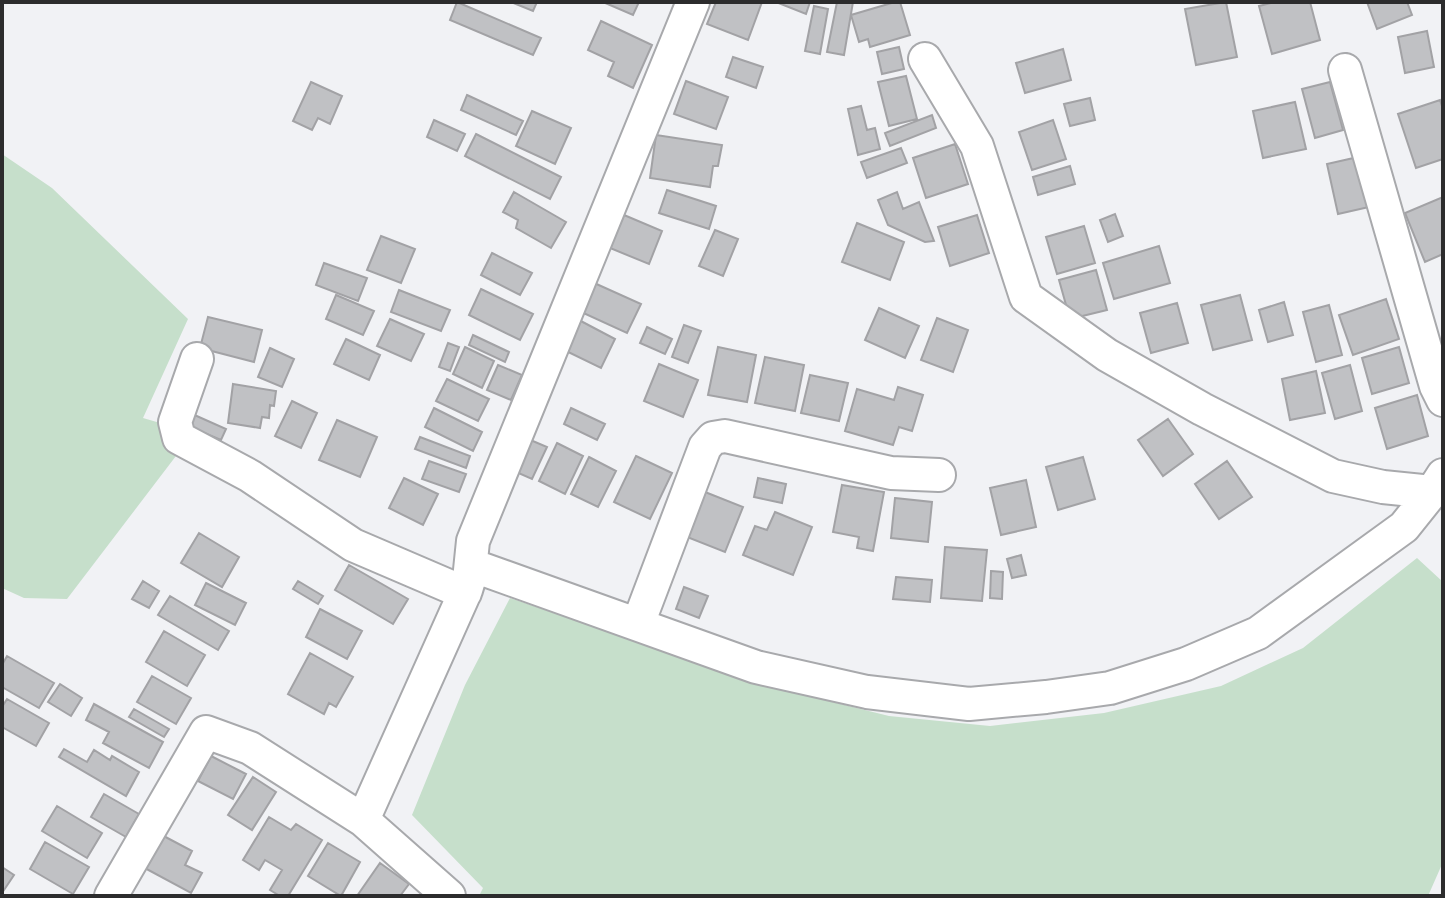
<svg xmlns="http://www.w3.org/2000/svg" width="1445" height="898" font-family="Barlow,sans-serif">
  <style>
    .green { fill: #c6dfcb }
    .building { fill: #c0c1c4; stroke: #a2a2a5; stroke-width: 2 }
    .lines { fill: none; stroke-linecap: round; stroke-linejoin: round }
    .minor-casing { stroke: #a8a9ac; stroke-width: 36 }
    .minor { stroke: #fff; stroke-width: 32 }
  </style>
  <rect width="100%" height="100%" fill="#f1f2f5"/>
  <path class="green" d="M2,154L52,188L188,319L143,418L167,425L179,452L67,599L24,598L2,588Z
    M1417,558L1443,582V862L1428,896H479L483,888L412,815L465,685L510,598L772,687L889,716L990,726L1104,713L1221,686L1303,648Z"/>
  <path class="building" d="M457,2L541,38L533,55L450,20Z
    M511,2H537L533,11Z
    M603,2H639L633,15Z
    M716,2H762L748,40L707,24Z
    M776,2H810L806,14Z
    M837,2H853L844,55L827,52Z
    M895,2H900L910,35L870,47L868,39L859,42L851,15Z
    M1226,2L1237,57L1196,65L1185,9Z
    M1275,2H1310L1320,40L1272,54L1259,6Z
    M1367,2H1407L1412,15L1377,29Z
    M814,6L828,9L820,54L805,51Z
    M601,21L652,45L633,88L608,76L614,62L588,50Z
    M1427,31L1434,67L1405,73L1398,37Z
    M899,47L904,69L882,74L877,52Z
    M1063,49L1071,80L1025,93L1016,63Z
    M733,57L763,67L756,88L726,77Z
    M906,76L917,119L889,126L878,82Z
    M686,81L728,97L716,129L674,114Z
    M311,82L342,96L330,124L318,118L312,130L293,121Z
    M1330,82L1343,130L1315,138L1302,89Z
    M467,95L523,121L516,135L461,110Z
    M1090,98L1095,120L1070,126L1064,104Z
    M1440,100L1443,109V159L1416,168L1398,114Z
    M1295,102L1306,149L1263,158L1253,111Z
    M861,106L867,130L875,128L880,149L858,155L848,109Z
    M532,111L571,128L555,164L516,146Z
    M932,115L936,128L890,146L885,133Z
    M434,120L465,134L457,151L427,137Z
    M1053,120L1066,159L1032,170L1019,132Z
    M476,134L561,177L550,199L465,156Z
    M656,135L722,145L718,166H713L710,187L650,178Z
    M955,144L968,184L926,198L913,158Z
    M901,148L907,163L867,178L861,162Z
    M1358,157L1369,207L1338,214L1327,164Z
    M1070,166L1075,184L1038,195L1033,177Z
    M667,190L716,206L709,229L659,213Z
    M514,192L566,222L551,248L516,228L518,220L503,212Z
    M897,192L903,209L919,202L934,241L925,242L888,225L878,200Z
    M1443,197V254L1425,262L1405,213Z
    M1115,214L1123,236L1108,242L1100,220Z
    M624,215L662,231L649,264L610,248Z
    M977,215L989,253L950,266L938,227Z
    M857,223L904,242L890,280L842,262Z
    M1084,226L1095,263L1057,274L1046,237Z
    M715,230L738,239L723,276L699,266Z
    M381,236L415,249L401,283L367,270Z
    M1159,246L1170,283L1114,299L1103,263Z
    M492,253L532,273L520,295L481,275Z
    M324,263L367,278L358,301L316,285Z
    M1096,270L1107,310L1070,319L1059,280Z
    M592,282L641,304L627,333L579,311Z
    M481,289L533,314L520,340L469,315Z
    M399,290L450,310L441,331L391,312Z
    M336,295L374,311L363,335L326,319Z
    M1240,295L1252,340L1213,350L1201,305Z
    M1386,299L1399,339L1353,355L1339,315Z
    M1284,302L1293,335L1268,342L1259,310Z
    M1177,303L1188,343L1151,353L1140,313Z
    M1329,305L1342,355L1316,362L1303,312Z
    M879,308L919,326L905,358L865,340Z
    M208,317L262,330L254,362L200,348Z
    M937,318L968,330L953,372L921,360Z
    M390,319L424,334L411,361L377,346Z
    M577,319L615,339L601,368L562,349Z
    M684,325L701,331L688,363L672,357Z
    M647,327L672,339L665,354L640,343Z
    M473,335L509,352L505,362L469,345Z
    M346,339L380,355L369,380L334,364Z
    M448,343L459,347L450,371L439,367Z
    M465,347L494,361L482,388L453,374Z
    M718,347L756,355L747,402L708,395Z
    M1399,347L1409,383L1372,394L1362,358Z
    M270,348L294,359L282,387L258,377Z
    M765,357L804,365L795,411L755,403Z
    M659,364L698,380L683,417L644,401Z
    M498,365L522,375L511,400L487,390Z
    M1350,365L1362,411L1335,419L1322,373Z
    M1316,371L1325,413L1290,420L1282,379Z
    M810,375L848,383L839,421L801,413Z
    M447,379L489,399L478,421L436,401Z
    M233,384L276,391L274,406L270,405L269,418L262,417L260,428L228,423Z
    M898,387L923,395L912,431L899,427L893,445L845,431L857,389L894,400Z
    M1417,395L1428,436L1387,449L1375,408Z
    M292,401L317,413L301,448L275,436Z
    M434,408L482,432L473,451L425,427Z
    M571,408L605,424L597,440L564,424Z
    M190,413L226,429L221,440L185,425Z
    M1168,419L1193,454L1163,476L1138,440Z
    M337,420L377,437L360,477L319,460Z
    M521,436L547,447L532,479L507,468Z
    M420,437L470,456L466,468L415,449Z
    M557,443L583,456L565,494L539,481Z
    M636,456L672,473L650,519L614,502Z
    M589,457L616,471L598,507L571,494Z
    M1083,457L1095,499L1058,510L1046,467Z
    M429,461L466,474L459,492L422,479Z
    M1227,461L1252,497L1219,519L1195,484Z
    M404,478L438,494L423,525L389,508Z
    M758,478L786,484L782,503L754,497Z
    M1026,480L1036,527L1001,535L990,488Z
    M842,485L884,492L873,551L857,548L859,537L833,532Z
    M705,492L743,507L725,552L687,537Z
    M895,498L932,502L928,542L891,538Z
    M775,512L812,527L793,575L743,555L755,526L767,530Z
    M199,533L239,557L222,587L181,563Z
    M945,547L987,550L982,601L941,598Z
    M1021,555L1026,575L1012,578L1007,559Z
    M349,565L408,599L393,624L335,590Z
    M991,571L1003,572L1002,599L990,598Z
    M896,577L932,580L930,602L893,599Z
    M143,581L159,591L149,608L132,599Z
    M298,581L323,596L318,604L293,589Z
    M206,583L246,603L235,625L195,605Z
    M684,587L708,596L699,618L676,609Z
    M170,596L229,631L218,650L158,615Z
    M320,609L362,631L347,659L306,637Z
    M164,631L205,655L187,686L146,662Z
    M310,653L353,677L336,707L329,703L324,714L288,694Z
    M7,656L54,683L39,708L2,687V665Z
    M152,676L191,698L176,724L137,702Z
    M60,684L82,698L71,716L48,702Z
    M7,699L49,723L36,746L2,727V707Z
    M94,704L163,742L149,768L103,743L109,732L86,720Z
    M134,709L169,729L164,737L129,717Z
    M64,749L87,762L94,750L110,760L112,756L139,772L126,796L59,757Z
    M211,756L246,774L233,799L198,781Z
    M253,777L276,792L252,830L228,815Z
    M104,794L139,814L126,837L91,817Z
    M57,806L102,833L87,858L42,831Z
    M269,817L291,830L296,824L322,840L288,896H280L270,890L282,870L265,860L259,870L243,860Z
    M158,833L192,851L185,865L202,873L191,893L141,866Z
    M45,842L89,867L73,894L30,869Z
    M328,843L360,862L341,896L308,876Z
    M380,863L409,884L400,896H357Z
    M2,867L14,875L2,893Z"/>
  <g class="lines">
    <defs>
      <path id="minor" d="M925,59L977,146L1026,297L1107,355L1202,409L1333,476L1383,487L1432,492
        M1345,70L1436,386L1443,400
        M197,359L175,422L179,438L250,476L353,545L465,593
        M471,565L756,667L867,692L969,704L1046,697L1110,688L1186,664L1258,633L1404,527L1432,492L1443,475
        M638,624L705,447L713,438L725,436L891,473L939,475
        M363,820L449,896
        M111,896L206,732L250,748L363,820L466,590L469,580L473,541L693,2"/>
    </defs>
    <use href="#minor" class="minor-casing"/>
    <use href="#minor" class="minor"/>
  </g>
  <rect width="1445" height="898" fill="none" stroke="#2c2c2d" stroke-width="8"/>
</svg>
